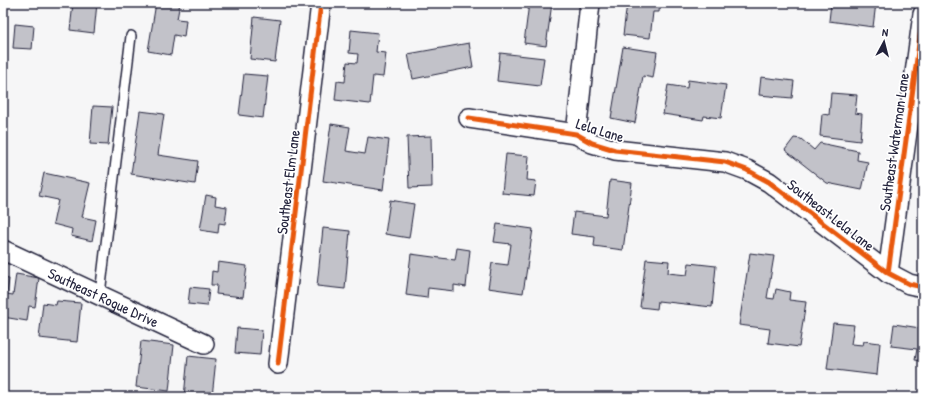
<svg xmlns="http://www.w3.org/2000/svg" width="926" height="400" font-family="'Patrick Hand',sans-serif">
  <style>
    .building { fill: #c2c2c9; stroke: #22223b }
    .lines { fill: none; stroke-linecap: round; stroke-linejoin: round }
    .lane-casing { stroke: #22223b; stroke-width: 12 }
    .street-casing { stroke: #22223b; stroke-width: 22 }
    .lane { stroke: #fff; stroke-width: 9 }
    .street { stroke: #fff; stroke-width: 19 }
    .cycleway-casing { stroke: #fff; stroke-width: 8 }
    .cycleway { stroke: #e8590c; stroke-width: 5 }
    .labels { text-anchor: middle; dominant-baseline: central; stroke-width: 3.5; stroke-linejoin: round; paint-order: stroke }
    .street-label { font-size: 15px; fill: #22223b; stroke: #fff }
  </style>
  <rect width="100%" height="100%" fill="#f6f6f7"/>
  <filter id="ink" filterUnits="userSpaceOnUse"><feTurbulence type="fractalNoise" baseFrequency=".025" numOctaves="2"/><feDisplacementMap in="SourceGraphic" scale="8" xChannelSelector="R" yChannelSelector="G"/><feConvolveMatrix kernelMatrix="1 2 1 2 8 2 1 2 1" color-interpolation-filters="sRGB"/></filter>
  <g filter="url(#ink)">
    <path class="building" d="M73,3H97L94,33L70,30Z
      M156,3H180L177,19L186,20L184,37L174,35L171,55L148,51Z
      M228,3H247V6Z
      M368,3H391L390,6Z
      M529,3H552L546,46L524,43Z
      M627,3H660L659,12H653L650,38L623,35Z
      M831,3H876L873,27L829,21Z
      M254,17L280,20L275,62L250,59Z
      M15,24L34,26L32,49L13,48Z
      M351,30L378,33L376,52L386,53L383,77L373,76L370,104L335,100L337,81L345,82L347,62L357,63L358,54L349,53Z
      M469,43L473,67L413,79L408,54Z
      M623,47L657,52L653,78L643,76L635,123L611,118Z
      M500,53L544,58L540,86L497,81Z
      M244,74L268,76L263,118L239,115Z
      M761,77L794,81L792,98L759,95Z
      M688,80L726,85L721,118L704,116L703,120L663,114L668,85L687,88Z
      M831,93L857,95L855,113L862,114L860,141L820,136L822,114L829,115Z
      M93,106L112,107L108,145L90,144Z
      M140,111L164,114L158,155L198,161L195,184L131,174Z
      M331,124L350,127L346,151L365,154L368,137L389,140L383,190L323,181Z
      M431,136L432,187L409,188L407,137Z
      M794,138L801,139L814,150L820,143L858,151L857,160L868,162L862,190L827,183L785,150Z
      M506,154L529,156L527,180L536,181L534,196L502,193Z
      M44,173L90,183L82,217L96,220L92,241L71,236L72,229L53,224L58,200L39,196Z
      M610,180L632,183L623,250L594,246L595,237L571,234L574,212L606,216Z
      M206,195L216,197L215,205L227,207L225,224L219,223L218,233L200,230Z
      M390,200L414,204L409,238L385,234Z
      M497,224L533,229L523,293L488,288L492,263L508,265L511,244L494,242Z
      M323,228L350,231L345,289L317,286Z
      M457,248L470,250L466,287L454,285V291L428,288L427,298L406,295L411,254L455,260Z
      M750,253L774,256L767,298L774,299L776,289L790,292L789,300L806,302L799,347L768,343L770,329L739,325Z
      M646,259L669,261L668,273L687,275L689,263L716,266L712,307L658,301L657,309L640,307Z
      M218,262L247,266L243,297L216,294L217,285H211L212,271L217,272Z
      M16,274L39,278L35,307L29,306L27,321L3,317V278L9,279L7,294L13,295Z
      M190,287L209,289L207,306L188,304Z
      M57,301L81,303L77,342L39,338L43,303L56,305Z
      M921,321L923,322V361L915,360L917,349L891,346L894,324L920,328Z
      M833,323L854,325L851,344L863,345L864,341L880,343L877,375L827,369Z
      M237,328L262,330L260,355L235,353Z
      M141,341L174,345L169,391L136,387Z
      M188,356L216,359L212,397H184Z"/>
    <g class="lines">
      <defs>
        <path id="lane" d="M100,294L131,36"/>
        <g id="street">
          <path d="M469,118L576,134L592,143L615,150L725,162L747,170L769,182L888,273L909,284L923,287"/>
          <path d="M576,134L590,3"/>
          <path id="s1" d="M3,250L204,344"/>
          <path d="M888,273L923,14"/>
          <path d="M278,364L321,3"/>
        </g>
      </defs>
      <use href="#lane" class="lane-casing"/>
      <use href="#street" class="street-casing"/>
      <use href="#lane" class="lane"/>
      <use href="#street" class="street"/>
      <defs>
        <path id="cycleway" d="M469,118L576,134L592,143L615,150L725,162L747,170L769,182L888,273L909,284L923,287
          M888,273L923,14
          M278,364L321,3"/>
      </defs>
      <use href="#cycleway" class="cycleway-casing"/>
      <use href="#cycleway" class="cycleway"/>
    </g>
  </g>
  <g class="labels">
    <g class="street-label">
      <text transform="translate(600 130) rotate(17)">Lela Lane</text>
      <text transform="translate(894 142) rotate(-82)">Southeast Waterman Lane</text>
      <text transform="translate(288 182) rotate(-83)">Southeast Elm Lane</text>
      <text transform="translate(831 215) rotate(38)">Southeast Lela Lane</text>
      <text stroke="none"><textPath href="#s1" startOffset="111">Southeast Rogue Drive</textPath></text>
    </g>
  </g>
  <rect width="926" height="400" fill="none" stroke="#fff" stroke-width="16"/>
  <rect x="8" y="8" width="910" height="384" fill="none" stroke="#22223b" stroke-width="1.5" filter="url(#ink)"/>
  <g transform="translate(884 42) rotate(7)" stroke="#ffffff" stroke-width="3" paint-order="stroke">
  <path d="M0-3L7 15L0 10L-7 15Z" fill="#22223b"/>
  <text y="-6" font-size="11" font-weight="bold" text-anchor="middle" fill="#22223b">N</text>
  </g>
</svg>
